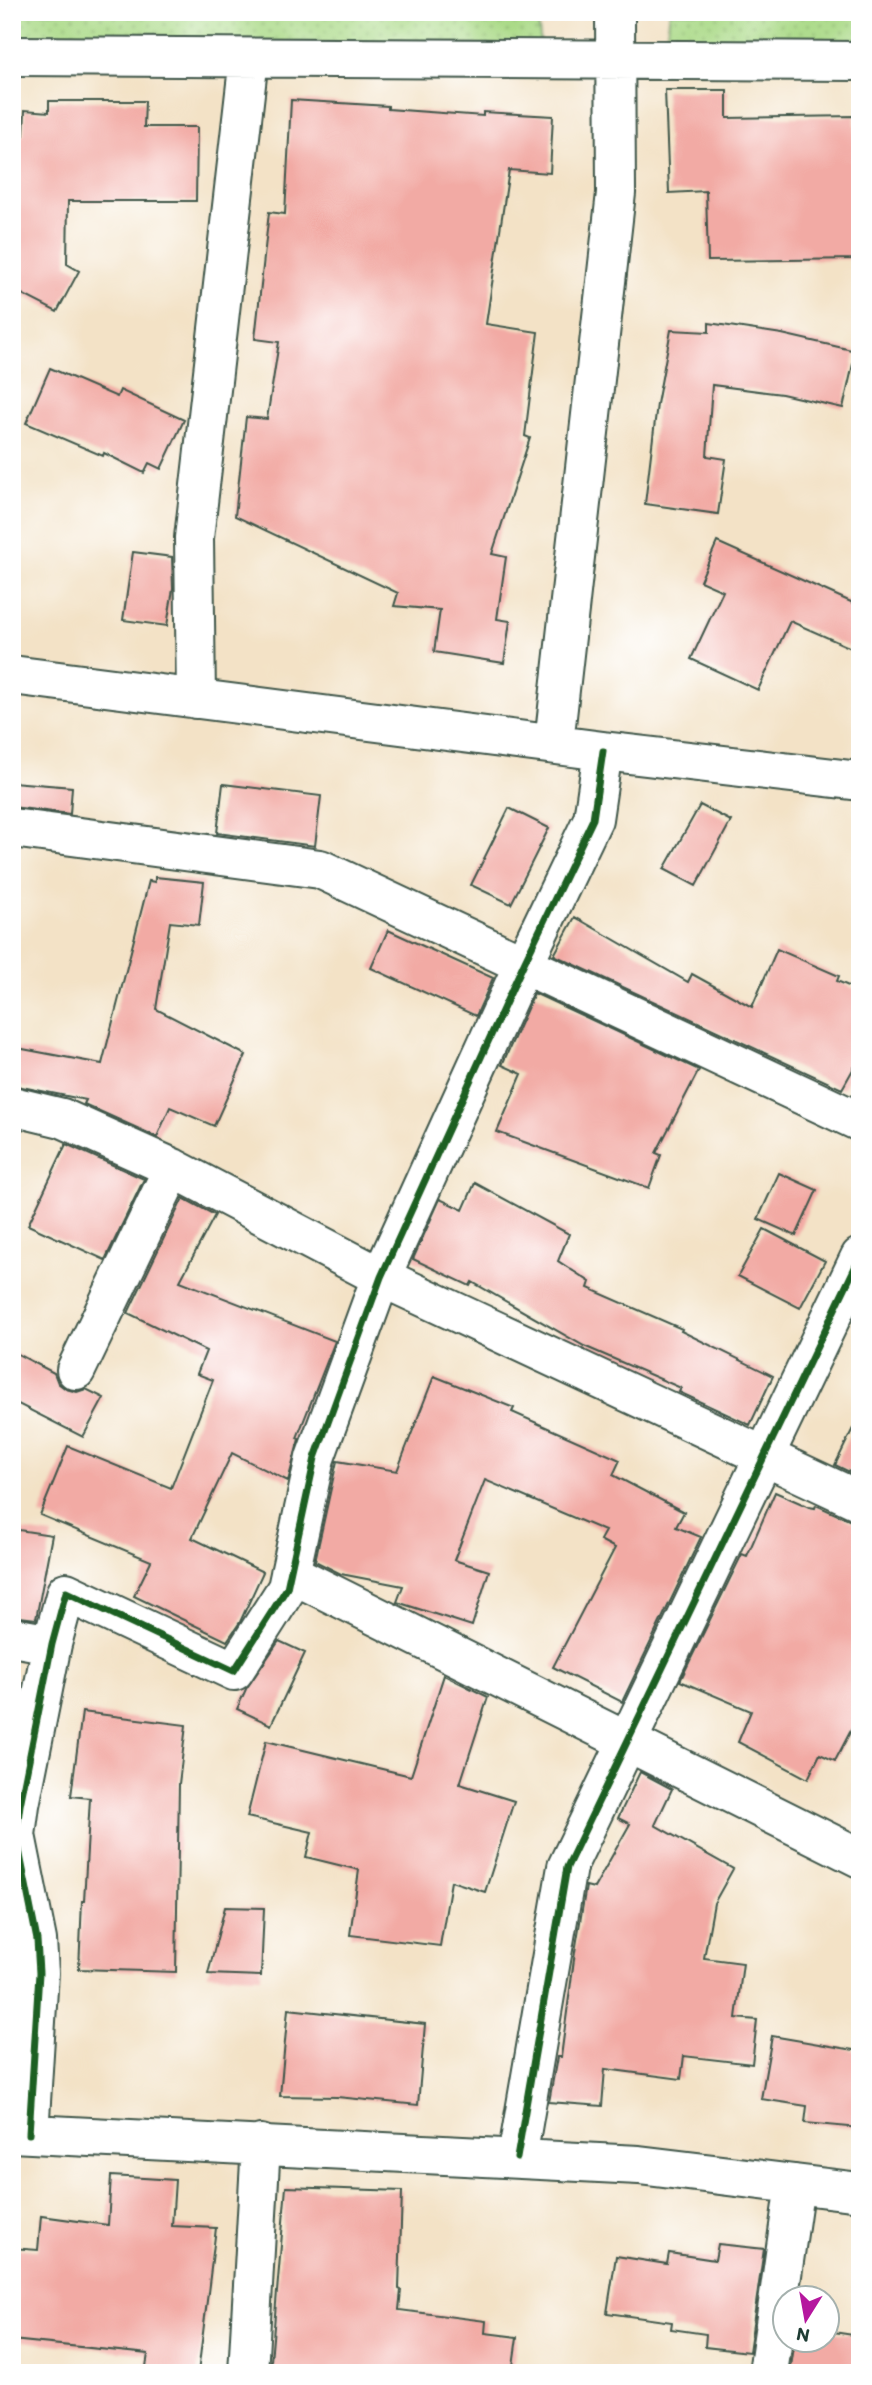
<svg xmlns="http://www.w3.org/2000/svg" width="872" height="2385" font-family="Itim,sans-serif">
  <style>
    .grass { fill: url(#grass-dots); stroke: #658c5e; stroke-width: 2 }
    .building { fill: #f2aaa4 }
    .lines { fill: none; stroke-linecap: round; stroke-linejoin: round }
    .minor-casing { stroke: #3f564a; stroke-width: 42 }
    .minor { stroke: #fff; stroke-width: 38 }
    .cycleway-casing { stroke: #fff; stroke-width: 11 }
    .cycleway { stroke: #1b5e20; stroke-width: 7 }
  </style>
  <defs>
    <pattern id="grass-dots" width="8" height="8" patternUnits="userSpaceOnUse" patternTransform="scale(1.75)"><rect width="8" height="8" fill="#abda88"/><path d="M2 2h.1M6 6h.1" fill="none" stroke="#93bc76" stroke-width="1.8" stroke-linecap="round"/></pattern>
  </defs>
  <rect width="100%" height="100%" fill="#fff"/>
  <filter id="ink" filterUnits="userSpaceOnUse"><feTurbulence type="fractalNoise" baseFrequency=".0143" numOctaves="2"/><feDisplacementMap in="SourceGraphic" scale="14" xChannelSelector="R" yChannelSelector="G"/><feConvolveMatrix kernelMatrix="1 2 1 2 8 2 1 2 1" color-interpolation-filters="sRGB"/></filter>
  <filter id="wash" filterUnits="userSpaceOnUse"><feTurbulence type="fractalNoise" baseFrequency=".00686" numOctaves="4" result="noise"/><feDisplacementMap in="SourceGraphic" scale="28" xChannelSelector="R" yChannelSelector="G"/><feGaussianBlur stdDeviation="1.57" result="paint"/><feColorMatrix in="noise" values="0 0 0 0 0 0 0 0 0 0 0 0 0 0 0 0 0 1.4 0 .05"/><feComposite in="paint" operator="in"/></filter>
  <g filter="url(#wash)">
    <rect width="100%" height="100%" fill="#f3e2c6"/>
    <path class="grass" d="M12,12H537L541,46L12,39Z
      M670,12H860V50L665,46Z"/>
    <g id="blocks">
      <path class="building" d="M665,90H727V118L855,116L857,259L708,261L706,191L669,193Z
        M291,100L388,106V109L483,116V112L553,116L550,173L509,170L486,324L538,332L525,436L530,438L492,554L506,557L497,619L510,621L504,663L434,652L440,610L394,606L398,593L235,516L246,417L267,419L279,342L255,339L269,212L285,214Z
        M49,101H145L144,127H197L196,201H68L67,264L79,271L57,312L12,289V135H24L25,110L49,112Z
        M709,323L782,334L856,351L843,408L782,394L712,385L707,456L726,459L718,514L645,504L657,404L671,330L709,332Z
        M50,368L117,397L120,390L184,420L161,469L149,463L144,473L104,453L103,456L26,423Z
        M717,542L860,606V652L790,621L758,690L691,659L723,591L700,581Z
        M133,552L172,557L173,589L167,626L123,620Z
        M12,782L72,787L70,814L12,807Z
        M223,784L321,796L315,846L217,833Z
        M700,805L731,821L696,886L664,869Z
        M509,808L549,828L511,904L471,885Z
        M155,877L204,882L199,925L170,922L156,1009L246,1055L214,1126L170,1107L157,1137L84,1104L86,1100L12,1085V1047L102,1064L149,881L155,882Z
        M575,917L688,982L692,974L752,1007L777,949L839,976L837,981L860,991V1057L842,1089L554,955Z
        M388,930L493,978L476,1016L371,968Z
        M534,993L699,1070L656,1153L661,1155L649,1188L497,1132L522,1074L502,1065Z
        M66,1144L144,1179L105,1260L28,1225Z
        M779,1173L817,1190L796,1236L758,1219Z
        M475,1183L569,1234L558,1261L590,1282L588,1288L682,1329L681,1331L773,1376L750,1425L679,1392L681,1388L584,1346L472,1282L470,1286L413,1259L440,1199L463,1210Z
        M183,1198L215,1215L180,1281L335,1341L297,1438L299,1439L288,1481L232,1453L192,1538L263,1572L240,1622L227,1641L134,1596L151,1561L40,1515L68,1446L171,1488L213,1380L197,1374L206,1351L128,1313Z
        M764,1229L825,1261L800,1308L738,1276Z
        M12,1351L54,1373L58,1383L66,1389L77,1392L86,1389L104,1398L83,1437L12,1401Z
        M434,1376L514,1408L512,1412L620,1460L613,1475L684,1512L676,1527L701,1537L622,1702L553,1667L615,1548L600,1540L605,1531L485,1480L454,1560L489,1571L472,1626L397,1602L403,1586L341,1574L315,1561L337,1461L397,1471Z
        M860,1414V1477L835,1465Z
        M775,1492L809,1507L815,1508L816,1505L851,1521L860,1522V1713L835,1761L820,1754L808,1779L738,1742L751,1711L680,1681L742,1554L747,1556Z
        M12,1529L52,1535L36,1619L12,1616Z
        M279,1641L305,1653L271,1725L237,1709L246,1689Z
        M444,1675L488,1697L460,1784L514,1801L485,1892L451,1881L440,1946L350,1935L359,1870L306,1857L312,1832L247,1817L266,1741L411,1776Z
        M82,1712L186,1725L179,1784L176,1972L79,1969L82,1901H84L90,1798L71,1796Z
        M640,1772L672,1789L655,1825L733,1869L714,1903L704,1958L743,1963L736,2018L757,2020L752,2064L684,2056L681,2079L605,2069L602,2106L549,2102L557,2057H561L575,1952L586,1886L594,1888L630,1824L618,1818Z
        M225,1907L264,1908L261,1976L208,1974Z
        M288,2009L425,2024L418,2105L337,2097L280,2096Z
        M772,2036L860,2051V2128L805,2123L807,2106L761,2099Z
        M111,2176L175,2180L172,2226L216,2228L198,2373H145L148,2354L12,2340V2248L38,2250L41,2216L108,2225Z
        M286,2187L402,2191L399,2289L401,2290L399,2310L486,2321L485,2333L517,2337L512,2373H270Z
        M718,2244L764,2249L749,2352L705,2347L706,2334L671,2329L672,2322L607,2313L616,2256L667,2264L669,2253L715,2260Z
        M827,2331L860,2336V2373H790L795,2340H827Z"/>
    </g>
  </g>
  <g filter="url(#ink)">
    <use href="#blocks" fill-opacity="0" stroke="#3f564a" stroke-width="2"/>
    <g class="lines">
      <defs>
        <path id="minor" d="M12,56L860,61
          M12,675L603,751L860,781
          M196,699L194,538L249,58
          M554,743L616,193L615,12
          M12,828L320,869L860,1122
          M12,1106L62,1118L173,1168L381,1277L860,1501
          M76,1370L173,1168
          M290,1573L860,1858
          M12,1637L52,1644
          M12,2133L639,2165L860,2192
          M29,2134L39,1973L37,1940L16,1835L20,1805L52,1644L66,1592L234,1671L287,1588L315,1458L381,1277L523,965L593,819L603,751
          M517,2158L567,1867L860,1257
          M248,2373L261,2144
          M768,2373L795,2184"/>
      </defs>
      <use href="#minor" class="minor-casing"/>
      <use href="#minor" class="minor"/>
      <defs>
        <path id="cycleway" d="M29,2134L39,1973L37,1940L16,1835L20,1805L52,1644L66,1592L234,1671L287,1588L315,1458L381,1277L523,965L593,819L603,751
          M517,2158L567,1867L860,1257"/>
      </defs>
      <use href="#cycleway" class="cycleway-casing"/>
      <use href="#cycleway" class="cycleway"/>
    </g>
  </g>
  <rect width="872" height="2385" fill="none" stroke="#fff" stroke-width="42"/>
  <g transform="translate(806 2319) rotate(191)"><circle r="33" fill="#ffffff" stroke="#a5b1ae" stroke-width="2"/>
  <path d="M0-5L12 26L0 18L-12 26Z" fill="#b5179e"/>
  <text y="-10" font-size="19" font-weight="bold" text-anchor="middle" fill="#1f3d34">N</text>
  </g>
</svg>
